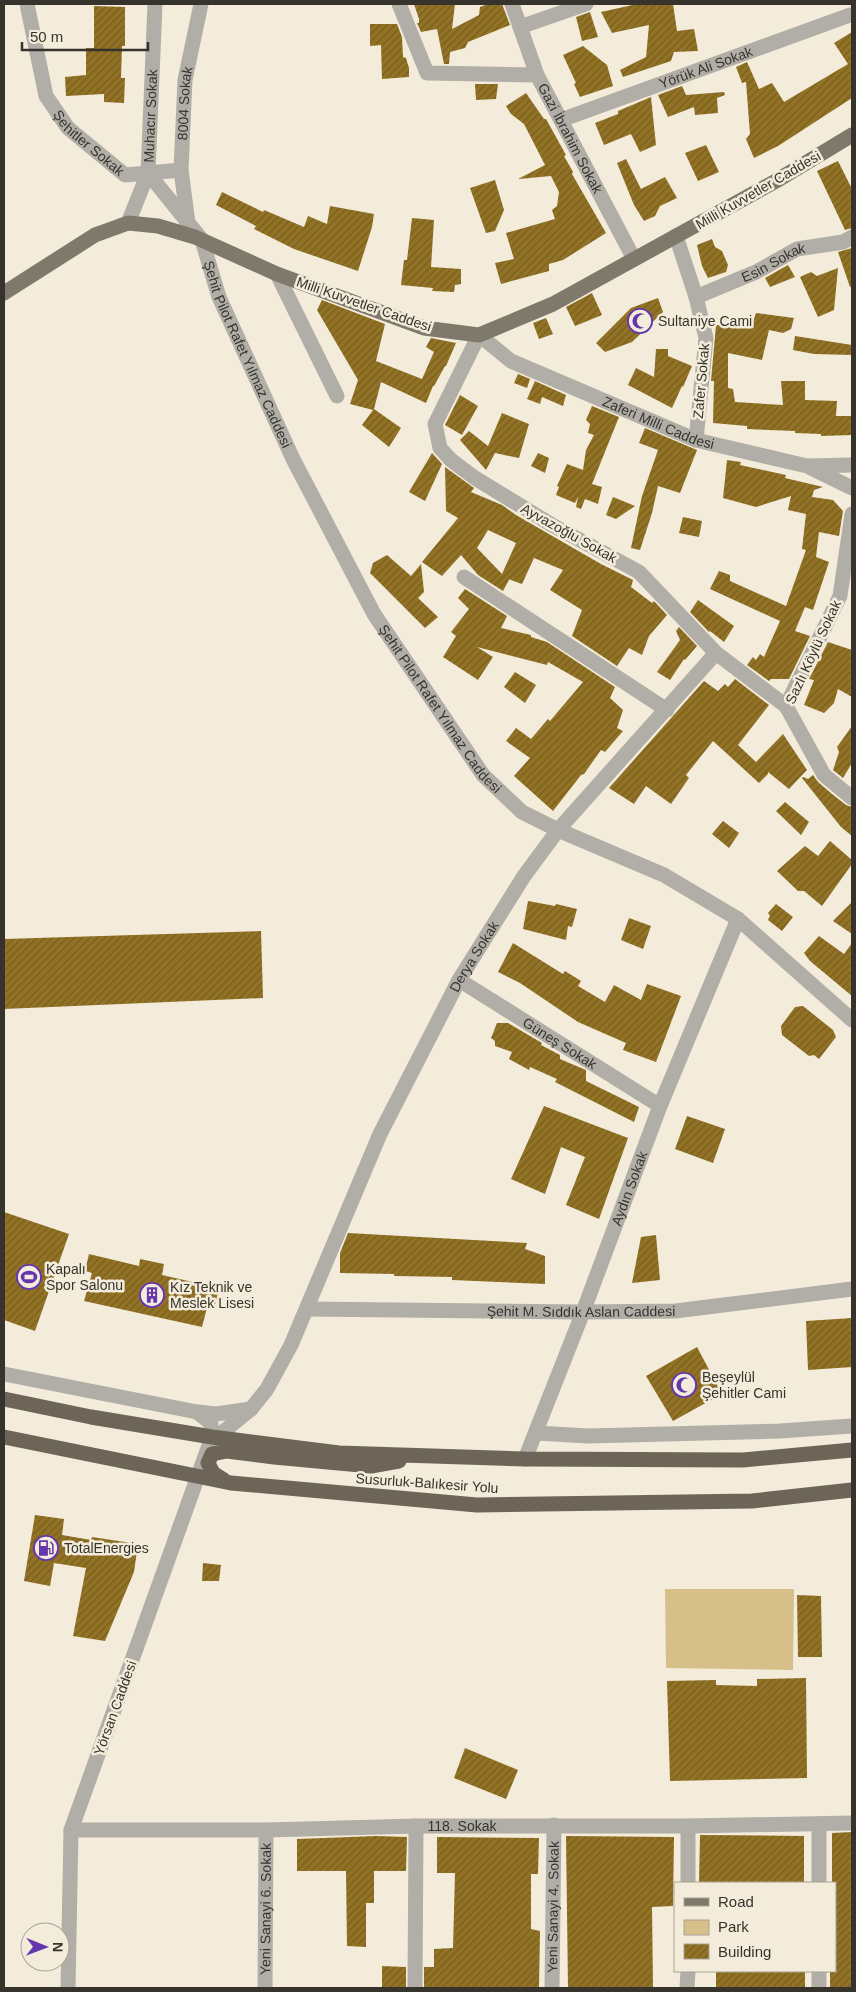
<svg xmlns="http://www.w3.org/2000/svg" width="856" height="1992" font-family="Arial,sans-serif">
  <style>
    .green { fill: #d7bf89 }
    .building { fill: url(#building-hatch); fill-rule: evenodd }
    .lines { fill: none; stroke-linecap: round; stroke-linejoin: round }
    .minor { stroke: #b1aea7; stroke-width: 15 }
    .major { stroke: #7f796c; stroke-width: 15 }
    .highway { stroke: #6d6658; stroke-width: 15 }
    .labels { text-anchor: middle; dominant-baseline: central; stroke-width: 5; stroke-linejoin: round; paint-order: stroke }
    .street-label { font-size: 14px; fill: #36332d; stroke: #f4ecdb }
    .poi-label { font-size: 14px; fill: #36332d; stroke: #f4ecdb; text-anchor: start }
  </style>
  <defs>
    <pattern id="building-hatch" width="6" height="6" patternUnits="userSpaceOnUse" patternTransform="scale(1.25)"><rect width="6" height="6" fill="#927224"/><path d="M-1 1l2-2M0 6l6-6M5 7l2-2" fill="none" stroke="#785e20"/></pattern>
  </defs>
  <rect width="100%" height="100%" fill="#f4ecdb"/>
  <path class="green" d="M665,1589H794L793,1670L666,1668Z"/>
  <path class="building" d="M414,4H455L452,29L479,15L480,7L488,4H502L510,25L468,42L465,48L450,52L449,64H444L437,29L421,32L417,23H419V19Z
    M637,4H673L677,31L694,29L698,51L674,52L671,61L623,77L620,70L646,57L649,25L612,33L601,12Z
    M94,6L125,7V46H122L121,78H125L124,103L104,102V94L66,96L65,77L86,75V48H94Z
    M590,12L598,37L582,41L576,17Z
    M370,24H397L402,37L403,57L406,58L409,68V77L382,79L381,45L370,46Z
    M852,32V98L778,146L754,158L746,139L750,134L746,82L742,83L736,67L747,62L759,89L772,83L784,102L848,64L834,43Z
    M583,46L607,65L613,86L580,97L574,84L576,83L563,55Z
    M475,84H498L496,99L476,100Z
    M682,86L686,95L724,92L725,95L717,98L718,113L695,115L694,107L668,117L658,95Z
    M526,93L544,119H546L566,155L564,156L573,172L572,174L606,233L563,260L549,264V271L501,284L495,263L514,259L506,233L555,219L552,210L557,206L559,192L551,176L518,179L545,165L524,124L511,114L506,106Z
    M651,97L656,145L640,152L631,134L604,145L595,123L618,114V111Z
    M706,145L719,172L698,181L685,153Z
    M626,159L641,189L665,177L677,198L660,206L655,216L644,221L634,205L617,163Z
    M838,161L852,189V228L845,230L817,171Z
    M495,180L504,210L495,231L486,233L470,188Z
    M222,192L263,212L264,210L304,227L308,216L327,224L330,206L374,214L372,227L358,271L294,249L254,229L256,226L216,205Z
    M412,218L434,220L431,267L461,269V284L455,285L454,292L432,291L433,288L401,285L404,260H407Z
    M712,239L715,247L722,251L728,265L726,272L708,278L702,266L697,245Z
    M852,248V287H850L838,252Z
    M788,265L795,277L770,287L765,278Z
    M838,268L834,310L818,317L800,277L811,272L817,276Z
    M592,293L602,315L575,326L566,307Z
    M658,298L663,312L632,342L605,352L596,343L631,308Z
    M322,300L385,324L376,361L422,379L434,352L426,347L431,338L456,343L446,366H445L434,386H433L426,403L381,382L374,409L401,428L389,447L362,425L373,410L350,404L358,380L317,310Z
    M756,313L794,318L791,329L783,333L769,330L762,360L728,353V388L733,389L735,402L783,405L781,381H805V400L837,401L836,416H852V435L821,436V434L795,433V431L747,429V426L713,423L714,381H711L716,325H752Z
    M546,318L553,334L539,339L533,323Z
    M795,336L852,345V355L814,354L793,350Z
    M656,349H668V356L692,366L683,387L682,386L672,408L628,385L636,368L654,377Z
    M518,374L530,379L527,388L514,383Z
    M535,381L566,395L563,406L542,397L540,404L527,399Z
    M460,395L478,406L462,435L445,425Z
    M592,406L619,417L592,484L602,487L598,504L585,499L581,509L576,507L578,497L575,503L556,495L559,487L557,486L567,464L583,470L586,450L594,435L588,433L590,424L586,420Z
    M502,413L529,424L519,458L495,453L486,470L460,440L469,431L488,446Z
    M645,428L697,450L680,493L658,486L652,513L640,550L631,548L642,496L658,450L639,443Z
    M432,453L442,464L425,501L409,492Z
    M538,453L549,458L545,473L531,466Z
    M727,460L741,462L740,465L786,475L785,478L823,487L814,490L812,497L833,500L843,511L839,536L819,532L816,557L829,562L813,610L805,607L795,631L810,636L789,679H771L769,681L747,665L753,657L756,660L760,654L764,657L780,621L710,589L719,571L730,575V581L786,606L806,550L802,549L806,514L788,510L791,496L756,507L723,498Z
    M445,467L474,488L471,492L502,505L516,515L601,564L633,580L631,587L652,603L654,601L667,615L649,636L642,655L629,648L617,666L572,636L582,610L550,590L563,570L534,558L522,584L508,579L509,580L503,591L478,575L461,555L442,576L422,562L458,518L446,511ZM488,530L516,543L502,574L477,548Z
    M613,497L635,506L616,519L606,515Z
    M683,517L702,521L699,537L679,533Z
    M387,555L411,576L421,564L424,592L418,598L438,617L425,628L370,573L373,563Z
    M465,589L507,616L501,628L531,635V637L547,642L615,687L610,698L623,710L617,728L623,731L605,752L601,750L584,774L581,775L553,811L514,776L530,758L506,741L516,728L531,739L548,719L550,721L583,682L548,662L547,665L477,647L493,657L478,680L443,657L456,636L451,632L469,609L458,598Z
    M698,600L734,626L724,642L710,631L709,632L690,612Z
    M679,627L697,646L685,660L684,659L670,680L657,672L680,640L676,631Z
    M828,642L852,650V697L838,689L834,703L824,713L804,705L814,680L809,679Z
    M515,672L536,685L525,703L504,687Z
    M735,679L769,705L738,745L756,762L783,734L807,770L789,789L768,772V774L759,783L713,741L686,775L689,778L671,804L646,786L634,804L609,788L704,681L718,691L725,684L728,687Z
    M852,726V763L843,778L833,770L839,752L837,747Z
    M813,775L818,782L832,794L846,805L852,807V836L841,827L802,778L803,777L808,779Z
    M785,802L809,822L801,835L776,811Z
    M723,821L739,833L729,848L712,834Z
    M830,841L852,860V864L822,906L804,891H798L777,871L805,846L818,856Z
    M528,901L555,906L556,904L577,909L572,927L568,926L566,940L523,929Z
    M852,902V934L833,921Z
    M776,904L793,917L782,931L768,920L770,916L768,913Z
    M629,918L651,926L643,949L621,940Z
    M261,931L263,998L4,1009V939Z
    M819,936L844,954L852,943V996L810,961L804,953Z
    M513,943L563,974L565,971L581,981L578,986L605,1002L614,985L641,1000L647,984L681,996L656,1062L623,1050L626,1043L578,1022L520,983L498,972Z
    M803,1006L833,1030L836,1037L819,1059L814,1055L809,1056L782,1035L781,1026L795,1007Z
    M497,1023H508L542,1043L541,1045L560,1055V1059L586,1070V1081L639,1107L634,1122L555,1082L557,1079L530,1067L529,1070L509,1059L512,1052L495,1046V1041L491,1038Z
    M544,1106L628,1138L599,1219L566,1205L585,1157L561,1147L545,1194L511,1179Z
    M687,1116L725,1129L713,1163L675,1149Z
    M4,1212L69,1234L35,1331L4,1320Z
    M348,1233L527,1243L525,1249L545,1256V1284L452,1280V1277L394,1276V1274L340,1273V1253Z
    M656,1235L660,1280L632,1283L641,1237Z
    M89,1254L139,1266L140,1259L164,1264L162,1275L219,1288L214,1309L207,1308L202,1327L84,1301L92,1273L85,1271Z
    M852,1318V1367L808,1370L806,1321Z
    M697,1347L722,1394L673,1421L646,1376Z
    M35,1515L64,1519L62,1535L91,1540L92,1537L138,1544L134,1572L105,1641L73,1636L86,1568L54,1563L50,1586L24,1581Z
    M203,1563L221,1565L219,1581H202Z
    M797,1595L821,1596L822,1657H798Z
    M806,1678L807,1778L670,1781L667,1681L716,1680V1685L757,1686V1679Z
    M465,1748L518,1770L506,1799L454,1778Z
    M852,1832V1988H830V1971H835V1883H832V1833Z
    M700,1835L804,1836V1883H699Z
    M376,1836L407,1837L406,1871H374V1903H366V1947L347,1946L346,1871H297V1839Z
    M566,1836L674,1837L673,1906L652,1907L653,1988H568Z
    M437,1837L539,1838L538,1874H531V1929L540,1931L539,1987L424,1988V1967H434V1949L453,1948L455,1873H437Z
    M382,1966L406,1967V1988H382Z
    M716,1971H805V1988H716Z"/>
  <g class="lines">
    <g class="minor">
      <path id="s1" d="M27,4L46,96L68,128L125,175L148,173L202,240L219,297L293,459L374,614L483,775L522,812L558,830L664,875L738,919L852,1020"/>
      <path id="s2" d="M399,4L427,73L537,75L634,259"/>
      <path d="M512,4L537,75"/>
      <path d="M520,27L586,4"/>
      <path id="s3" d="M561,120L850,15"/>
      <path d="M181,170L188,223"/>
      <path id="s4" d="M148,173L181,170L185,80L201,4"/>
      <path id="s5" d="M128,223L148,173L155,4"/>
      <path d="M676,236L696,297L706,338L696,440"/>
      <path d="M277,274L337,396"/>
      <path id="s6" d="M696,297L756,272L797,249L843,242L852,237"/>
      <path d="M811,468L852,488"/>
      <path d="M852,514L840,596L786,706L824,775L852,798"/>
      <path d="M464,577L667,710"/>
      <path id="s7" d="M786,706L716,653L639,572L552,525L475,478L451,460L440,448L435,424L479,335L511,361L696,440L807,466L852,465"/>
      <path id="s8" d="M459,980L660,1106"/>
      <path id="s9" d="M307,1309L583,1312L675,1311L852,1289"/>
      <path d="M4,1374L197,1412L211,1423L212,1437L71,1830L68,1988"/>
      <path d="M198,1412L216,1414L251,1409"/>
      <path d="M536,1433L588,1436L780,1431L852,1426"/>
      <path id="s10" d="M212,1437L223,1432L251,1409L267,1389L291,1345L380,1134L459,980L524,876L558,830L716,653"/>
      <path id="s11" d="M525,1459L583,1312L660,1106L738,919"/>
      <path id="s12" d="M71,1830H266L416,1826H688L852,1823"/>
      <path d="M688,1883V1826"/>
      <path d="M819,1883V1824"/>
      <path id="s13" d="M265,1988L266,1830"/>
      <path d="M415,1988L416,1826"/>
      <path id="s14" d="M552,1988L554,1825"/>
      <path d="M687,1988L688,1971"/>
      <path d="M819,1988V1971"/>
    </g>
    <path class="major" d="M4,293L95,235L128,223L158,226L195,237L277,274L424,328L479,335L553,304L776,181L852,135"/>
    <path class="highway" d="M4,1399L91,1417L212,1437L339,1453L525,1459L743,1460L852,1450
      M4,1437L231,1483L477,1505L752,1501L852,1490
      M224,1480L213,1473L208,1463L212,1454L227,1451L274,1457L371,1466L399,1461"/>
  </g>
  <defs>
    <symbol id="mosque-ring" viewBox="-11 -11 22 22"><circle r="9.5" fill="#f4ecdb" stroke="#6537ae" stroke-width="1.5"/><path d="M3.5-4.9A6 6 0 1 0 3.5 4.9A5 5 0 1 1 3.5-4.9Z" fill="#6537ae"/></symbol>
    <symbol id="stadium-ring" viewBox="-11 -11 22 22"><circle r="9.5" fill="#f4ecdb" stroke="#6537ae" stroke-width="1.5"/><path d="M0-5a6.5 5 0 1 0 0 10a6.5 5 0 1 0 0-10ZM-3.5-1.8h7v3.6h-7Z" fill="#6537ae"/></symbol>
    <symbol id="building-ring" viewBox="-11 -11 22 22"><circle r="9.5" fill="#f4ecdb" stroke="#6537ae" stroke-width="1.5"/><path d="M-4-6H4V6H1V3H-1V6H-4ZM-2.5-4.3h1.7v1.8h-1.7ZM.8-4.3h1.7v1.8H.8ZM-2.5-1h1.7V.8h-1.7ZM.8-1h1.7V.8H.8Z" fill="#6537ae"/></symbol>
    <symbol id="fuel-ring" viewBox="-11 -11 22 22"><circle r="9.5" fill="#f4ecdb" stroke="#6537ae" stroke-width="1.5"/><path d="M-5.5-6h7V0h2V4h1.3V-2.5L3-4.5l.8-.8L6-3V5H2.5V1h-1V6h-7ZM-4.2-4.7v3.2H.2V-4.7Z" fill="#6537ae"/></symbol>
  </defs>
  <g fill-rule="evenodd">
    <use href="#mosque-ring" x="626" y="307" width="28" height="28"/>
    <use href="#stadium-ring" x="15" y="1263" width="28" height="28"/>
    <use href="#building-ring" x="138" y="1281" width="28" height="28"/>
    <use href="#mosque-ring" x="670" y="1371" width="28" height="28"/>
    <use href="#fuel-ring" x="32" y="1534" width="28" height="28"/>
  </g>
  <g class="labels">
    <g class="street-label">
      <text stroke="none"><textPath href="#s3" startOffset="154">Yörük Ali Sokak</textPath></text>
      <text stroke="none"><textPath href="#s4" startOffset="100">8004 Sokak</textPath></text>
      <text stroke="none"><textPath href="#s5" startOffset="111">Muhacır Sokak</textPath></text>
      <text stroke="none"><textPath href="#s2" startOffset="256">Gazi İbrahim Sokak</textPath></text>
      <text stroke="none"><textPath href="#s1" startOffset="158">Şehitler Sokak</textPath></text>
      <text transform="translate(758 190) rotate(-30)">Milli Kuvvetler Caddesi</text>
      <text stroke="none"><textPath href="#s6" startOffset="85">Esin Sokak</textPath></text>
      <text transform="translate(364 304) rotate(19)">Milli Kuvvetler Caddesi</text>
      <text stroke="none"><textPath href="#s1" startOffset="439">Şehit Pilot Rafet Yılmaz Caddesi</textPath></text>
      <text transform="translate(701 381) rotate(-85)">Zafer Sokak</text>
      <text stroke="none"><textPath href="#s7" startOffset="760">Zaferi Milli Caddesi</textPath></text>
      <text transform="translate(569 533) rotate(29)">Ayvazoğlu Sokak</text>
      <text transform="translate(813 652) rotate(-65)">Sazlı Köylü Sokak</text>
      <text stroke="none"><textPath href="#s1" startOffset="844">Şehit Pilot Rafet Yılmaz Caddesi</textPath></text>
      <text stroke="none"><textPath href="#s10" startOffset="554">Derya Sokak</textPath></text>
      <text stroke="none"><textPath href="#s8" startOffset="119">Güneş Sokak</textPath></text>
      <text stroke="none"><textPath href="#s11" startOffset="290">Aydın Sokak</textPath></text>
      <text stroke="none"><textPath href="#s9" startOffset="274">Şehit M. Sıddık Aslan Caddesi</textPath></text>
      <text transform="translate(427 1483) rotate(4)">Susurluk-Balıkesir Yolu</text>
      <text transform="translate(115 1708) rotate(-70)">Yörsan Caddesi</text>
      <text stroke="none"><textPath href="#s12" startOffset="391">118. Sokak</textPath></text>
      <text stroke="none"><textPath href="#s14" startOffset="81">Yeni Sanayi 4. Sokak</textPath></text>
      <text stroke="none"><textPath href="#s13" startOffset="79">Yeni Sanayi 6. Sokak</textPath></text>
    </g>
    <g class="poi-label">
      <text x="658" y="321">Sultaniye Cami</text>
      <text x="46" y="1269">Kapalı<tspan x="46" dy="16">Spor Salonu</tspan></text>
      <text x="170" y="1287">Kız Teknik ve<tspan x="170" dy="16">Meslek Lisesi</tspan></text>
      <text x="702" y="1377">Beşeylül<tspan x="702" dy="16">Şehitler Cami</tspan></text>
      <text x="64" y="1548">TotalEnergies</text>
    </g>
  </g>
  <rect width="856" height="1992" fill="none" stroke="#36332d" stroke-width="10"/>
  <rect x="674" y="1882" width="162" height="90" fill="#f4ecdb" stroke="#a8a295"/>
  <rect x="684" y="1898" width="25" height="8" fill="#7f796c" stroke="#a8a295"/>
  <text x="718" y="1907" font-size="15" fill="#36332d">Road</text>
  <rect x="684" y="1920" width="25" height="15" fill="#d7bf89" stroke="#a8a295"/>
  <text x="718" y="1932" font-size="15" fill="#36332d">Park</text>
  <rect x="684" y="1944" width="25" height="15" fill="url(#building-hatch)" stroke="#a8a295"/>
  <text x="718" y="1957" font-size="15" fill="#36332d">Building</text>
  <g transform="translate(45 1947) rotate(91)"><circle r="24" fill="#f4ecdb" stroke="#a8a295"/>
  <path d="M0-4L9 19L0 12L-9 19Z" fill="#6537ae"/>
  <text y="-8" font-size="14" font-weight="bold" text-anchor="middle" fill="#36332d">N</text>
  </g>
  <path d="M22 42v8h126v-8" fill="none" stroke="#36332d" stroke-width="2.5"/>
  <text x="30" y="42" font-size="15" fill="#36332d" stroke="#f4ecdb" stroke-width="4" paint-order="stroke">50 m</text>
</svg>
